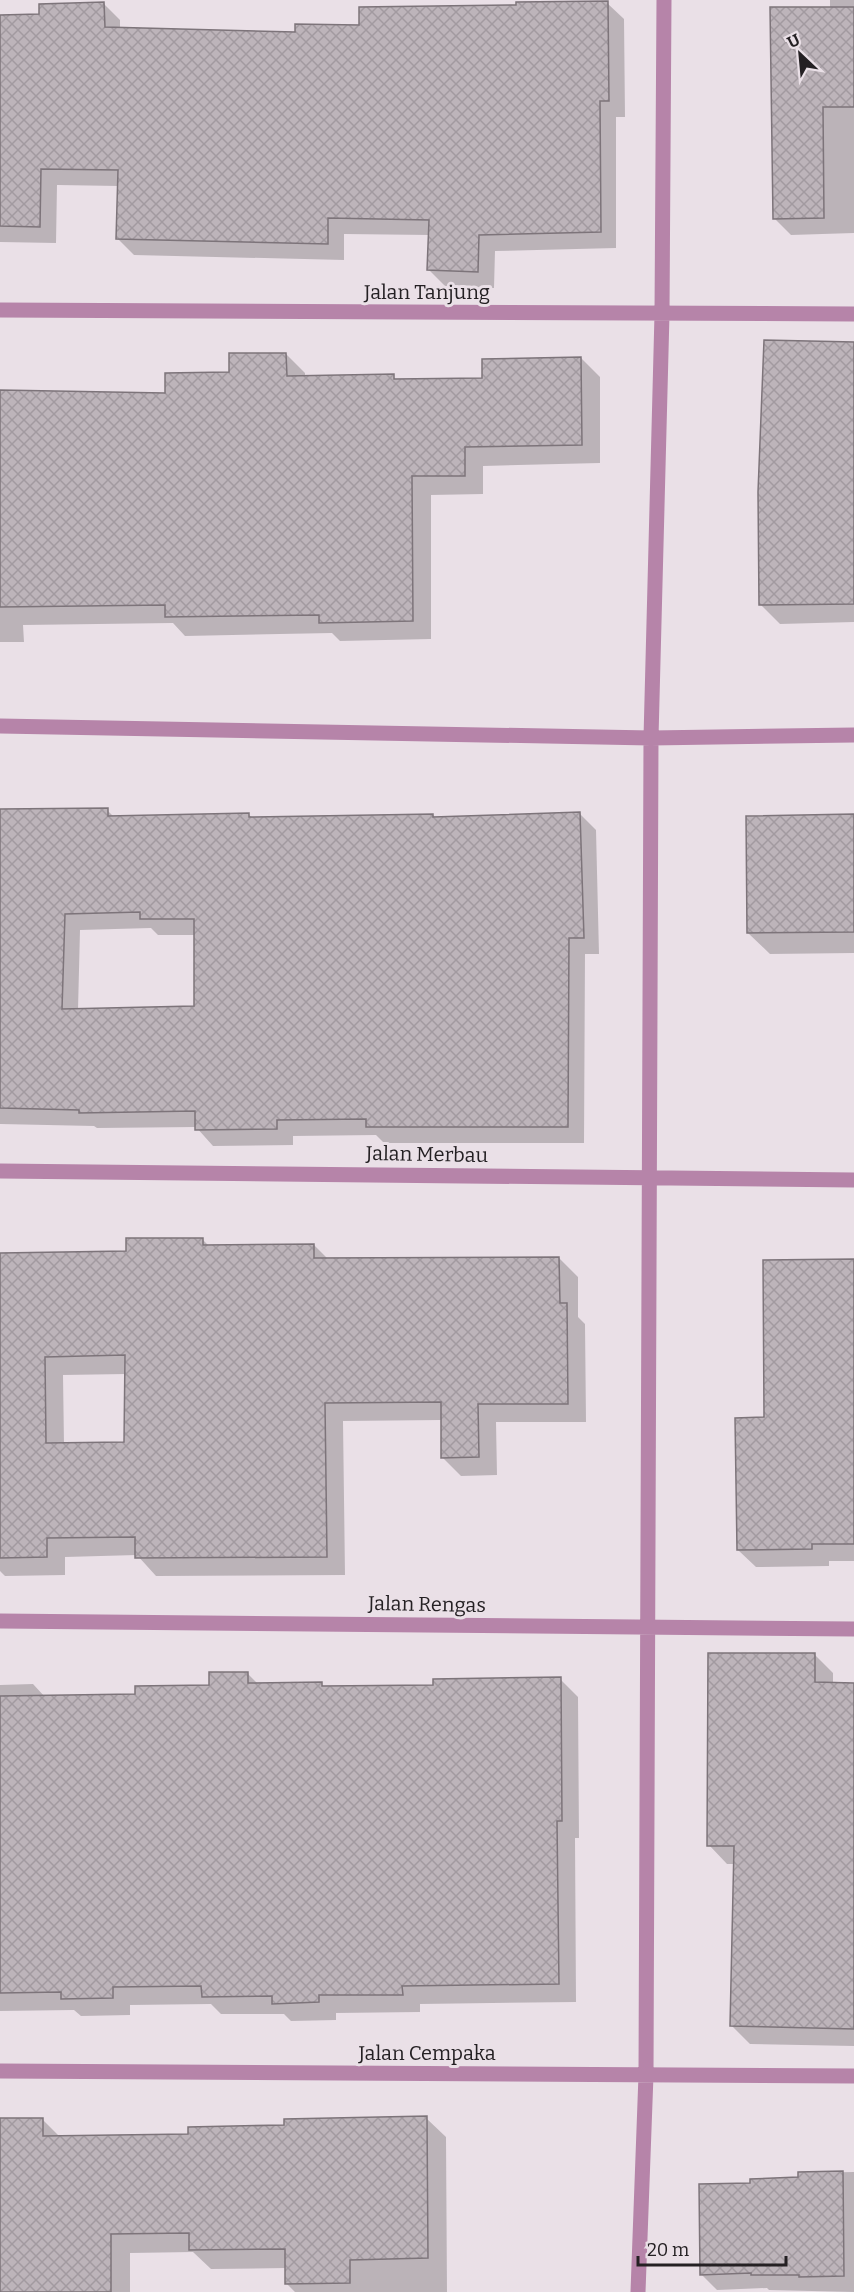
<svg xmlns="http://www.w3.org/2000/svg" width="854" height="2292" font-family="Bitter,serif">
  <style>
    .shadow { fill: #0003; fill-rule: evenodd }
    .building { fill: url(#building-cross-hatch); stroke: #7d747a; stroke-width: 1.5; fill-rule: evenodd }
    .lines { fill: none; stroke-linecap: round; stroke-linejoin: round }
    .street { stroke: #b684a9; stroke-width: 15 }
    .labels { text-anchor: middle; dominant-baseline: central; stroke-width: 6; stroke-linejoin: round; paint-order: stroke }
    .street-label { font-size: 20px; fill: #242023; stroke: #eae0e7 }
  </style>
  <defs>
    <pattern id="building-cross-hatch" width="8" height="8" patternUnits="userSpaceOnUse" patternTransform="scale(1.5)"><rect width="8" height="8" fill="#bdb4ba"/><path d="M0 0l8 8M0 8l8-8" fill="none" stroke="#a29aa0"/></pattern>
  </defs>
  <rect width="100%" height="100%" fill="#eae0e7"/>
  <path class="shadow" d="M830,0H854V233L791,235L775,219L830,9Z
    M607,3L624,19L625,117H616V248L495,251L494,288L445,286L429,270L430,235L344,234V260L134,255L118,239L119,186L57,185L56,243L0,242V17L41,16L104,4L120,20V29L296,33L517,6Z
    M854,344V622L780,624L761,605Z
    M286,354L305,373V377L393,376L397,381L484,380L581,358L600,377V463L483,466V494L431,495V639L340,641L332,633L185,636L173,623L23,625L24,642H0V391L167,394Z
    M107,810L114,817L249,815L253,818L433,815L436,818L580,814L596,830L599,954H585L584,1143H384L376,1135L293,1136V1145L213,1146L196,1127L97,1128L94,1126L0,1124V811ZM151,928L158,935H196V1008L78,1010L80,930Z
    M854,816V953L770,954L748,933Z
    M203,1240L210,1247L314,1245L328,1259L559,1258L578,1277V1317L585,1324L586,1422H496L497,1475L461,1476L442,1457V1420L343,1421L345,1575L156,1576L137,1555L65,1557V1575L5,1576L0,1571V1254L128,1253ZM126,1374V1443L64,1445L63,1375Z
    M854,1261V1561H829V1566L756,1567L738,1550L766,1418Z
    M814,1654L833,1673V1684H854V2046L750,2044L731,2025L736,1864H727L709,1845Z
    M247,1673L259,1685L321,1684L325,1687L435,1686L560,1679L578,1697L579,1838H575L576,2002L420,2004V2012L336,2013V2020L291,2021L284,2014H221L211,2004L130,2005V2015L81,2016L74,2010L0,2011V1685L33,1684L45,1697L137,1695L211,1686Z
    M426,2118L446,2137L447,2292H295L286,2283V2268L211,2269L193,2252L130,2253V2292H1L0,2120L42,2119L61,2138L189,2135Z
    M854,2172V2292L769,2290L767,2288L717,2290L701,2274L752,2185L800,2179V2173Z"/>
  <path class="building" d="M608,1L609,101H600L601,232L479,235L478,272L427,270L429,220L328,218V244L116,239L118,170L41,169L40,227L0,226V15L39,14V4L104,2L105,27L295,32V24L359,25V7L516,5V2Z
    M770,7H854V107H823L824,218L773,219Z
    M764,340L854,342V604L759,605L758,492Z
    M229,353H286L287,376L394,374V379L482,378V359L581,357L582,445L465,447V476H412L413,621L319,623V615L165,617V605L0,607V390L165,393V373L229,372Z
    M108,808V816L249,813V817L433,814V817L580,812L584,938H569L568,1127H366V1119L277,1120V1129L195,1130V1111L79,1113V1110L0,1108V809ZM140,912V919H194V1006L62,1009L65,914Z
    M854,814V932L747,933L746,816Z
    M126,1238H203V1245L314,1244V1258L559,1257L560,1303H567L568,1404H478L479,1457L441,1458V1402L325,1403L327,1557L135,1558V1537L47,1538V1557L0,1558V1253L126,1251ZM125,1355L124,1442L46,1443L45,1357Z
    M854,1259V1544H812V1549L737,1550L735,1418L764,1417L763,1260Z
    M708,1653H815V1682L854,1683V2029L730,2026L734,1846H707Z
    M209,1672H248V1683L322,1682V1686L433,1685V1679L561,1677L562,1821H557L559,1984L402,1986L403,1995H319V2002L272,2004V1996L202,1997L201,1986L113,1987V1998L61,1999V1992L0,1993V1696L135,1694V1686L209,1685Z
    M427,2116L428,2258L350,2260V2283L285,2284V2249L189,2250V2233L111,2234V2292H0V2118H43V2136L188,2134V2127L284,2125V2119Z
    M843,2171L844,2276L799,2277V2275H751V2273L700,2275L699,2184L750,2183V2179L798,2177V2172Z"/>
  <g class="lines">
    <path class="street" d="M0,310L854,314
      M0,726L651,738L854,735
      M0,1171L854,1180
      M0,1621L854,1629
      M0,2071L854,2076
      M638,2292L646,2075L651,738L662,314L664,0"/>
  </g>
  <g class="labels">
    <g class="street-label">
      <text x="427" y="292">Jalan Tanjung</text>
      <text transform="translate(427 1154) rotate(1)">Jalan Merbau</text>
      <text transform="translate(427 1604) rotate(1)">Jalan Rengas</text>
      <text x="427" y="2053">Jalan Cempaka</text>
    </g>
  </g>
  <g transform="translate(800 54) rotate(334)" stroke="#eae0e7" stroke-width="4.5" paint-order="stroke">
  <path d="M0-4.5L10 22L0 15L-10 22Z" fill="#242023"/>
  <text y="-9" font-size="16" font-weight="bold" text-anchor="middle" fill="#242023">U</text>
  </g>
  <path d="M638 2256v9h148v-9" fill="none" stroke="#242023" stroke-width="3"/>
  <text x="647" y="2256" font-size="18" fill="#242023" stroke="#eae0e7" stroke-width="4.5" paint-order="stroke">20 m</text>
</svg>
